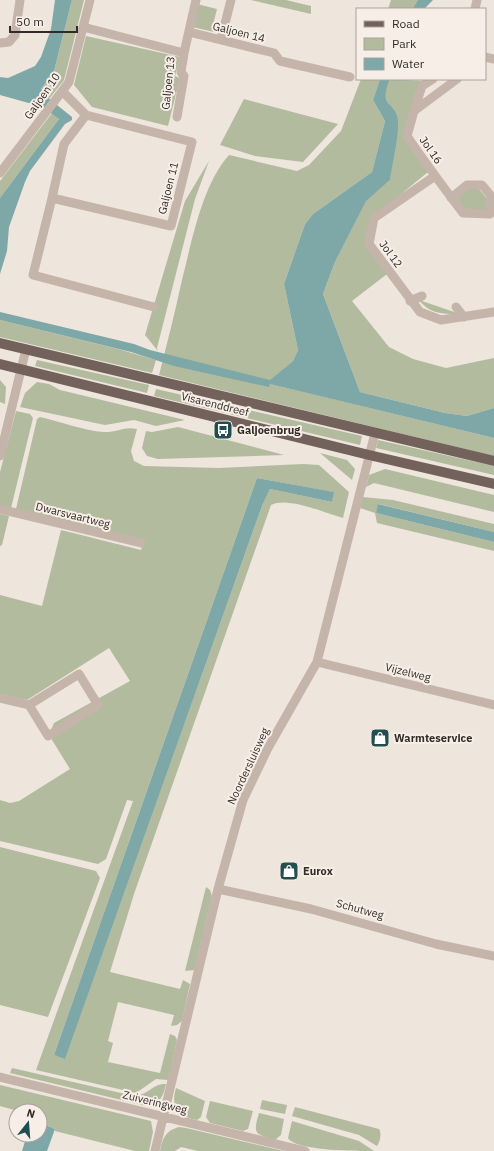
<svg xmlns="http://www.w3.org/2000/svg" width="494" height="1151" font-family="'IBM Plex Sans',sans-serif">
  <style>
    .green { fill: #b3bb9e; fill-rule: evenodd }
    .water { fill: #7ea8a7 }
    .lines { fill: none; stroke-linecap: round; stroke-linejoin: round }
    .minor { stroke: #c5b4a9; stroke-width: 9 }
    .major { stroke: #73625b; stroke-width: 10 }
    .labels { text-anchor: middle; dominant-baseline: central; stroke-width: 4; stroke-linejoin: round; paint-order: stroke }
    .street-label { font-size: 11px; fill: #332b28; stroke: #f7efe7 }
    .poi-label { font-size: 11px; font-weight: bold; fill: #332b28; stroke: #f7efe7; text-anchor: start }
  </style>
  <rect width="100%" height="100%" fill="#eee5dc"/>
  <path class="green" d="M72,0H84L64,80L49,99L41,93V89L54,71Z
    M251,0H286L311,6V14Z
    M391,0H418L412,9H388Z
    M197,4L217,9L212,29L219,31V33L192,27Z
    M86,36L180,57L175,76L180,78L168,126L92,107L74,85Z
    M361,79H380L373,100L385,121L372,172L313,214L305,224L284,284L298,350L293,361L267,383L494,438V456L159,375C167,344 175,312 182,280C192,241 202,185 229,155L297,171L309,165L341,131Z
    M390,79L423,81L405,140L428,172L373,217L365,244L387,274L352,301L389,347L413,359L446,368L494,358V408L467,416L445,413L360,392L323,294L335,262L366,200L390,180L396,115L387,101L384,91Z
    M244,99L338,124L303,162L255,156L220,145Z
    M52,113L59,119L0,198V181Z
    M209,161L195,199L157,348L158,351L145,335L185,201Z
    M469,188L479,189L489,201L486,213L467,212L457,198Z
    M419,300L460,314C442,314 430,314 419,300Z
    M0,320L118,349L156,360L152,373L0,337Z
    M37,360L149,385L147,393L35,366Z
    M0,380L6,387L5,404L0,402Z
    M37,382L49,384L60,390L185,420L156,426L134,420L105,425L20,407L25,393Z
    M156,389L362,436L360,445L154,396Z
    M16,411L30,414L33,418L11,508L0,505V472Z
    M40,417C59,421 85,431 103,432C115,433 125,426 137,429L131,451L134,461L144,466L219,468L303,464L319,465L349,492L343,518C325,513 287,496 271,505L134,894L110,972L180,989L183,980L190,984L182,1021L177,1025L171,1026L174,1015L118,1002L108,1041L113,1043L108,1062L160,1073L170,1034L175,1036L177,1040L168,1080L156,1079L136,1093L36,1070L133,801L127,800L106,859L98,864L0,841V800L10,803L19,801L70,769L49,735L54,723L130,681L109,648L27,700L0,694V595L42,606L61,530L141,550L144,540L16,509L37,419ZM257,478L333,492L332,502L270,489L262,506L65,1058L54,1055Z
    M178,427L284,455L158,459L147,456L142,448L146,431L152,432Z
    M378,440L494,466V475L376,448Z
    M320,453L347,460L355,469L352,480Z
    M385,469L494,495V512L374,483L366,487L369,475Z
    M363,497L393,500L494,524V532L379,504L376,513L494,542V551L377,523L375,513L360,508Z
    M0,514L9,516L2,545L0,546Z
    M0,847L96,871L100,878L48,1017L0,1005Z
    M206,887L210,890L212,896L195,967L194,970L185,971Z
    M12,1068L134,1096C149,1095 153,1083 166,1084C164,1095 159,1106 146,1106L10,1073Z
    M0,1085L151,1121L153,1132L149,1151H135L55,1131V1129L40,1123V1111H18L0,1106Z
    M176,1088L205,1101L201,1117L197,1120C179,1117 170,1107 176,1088Z
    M262,1100L287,1105L285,1114L260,1109Z
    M210,1101L253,1111L248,1129L243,1131L210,1123L206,1117Z
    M295,1107L379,1129C382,1134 380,1142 377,1146L359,1135L292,1116Z
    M259,1113L284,1119L281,1135L275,1140C254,1134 253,1134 259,1113Z
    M292,1121L359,1141L374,1151C358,1151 295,1151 288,1138Z
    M179,1127L186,1128L284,1151H198L181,1147L175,1151H160C163,1138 165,1131 179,1127Z"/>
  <path class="water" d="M55,0H72L54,71L41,89L42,93L72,117V120L65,124L30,171L25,182L9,227L7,251L0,274V198L59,119L43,107L0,95V77L8,78L35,66L41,57L51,29Z
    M418,0H433L424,9H412Z
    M380,79H390C377,108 397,102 398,121C399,136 392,164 390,180L366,201L335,262L323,294L360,392L445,413L467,416L494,408V438L270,384L269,387L174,366L131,352L0,320V312L134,344L150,350L270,380L293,361L298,350L284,284L305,224L313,214L372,172L385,121L373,100Z
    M257,478L334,492L332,502L270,489L262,506L65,1059L54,1055Z
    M378,504L494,532V542L376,513Z
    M40,1123L55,1129L47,1151H22L27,1135H40Z"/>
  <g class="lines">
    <path class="minor" d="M475,9L477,0
      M83,27L184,53
      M189,32L274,53L280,61L350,77
      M221,39L231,0
      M0,43L9,42L15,35L20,0
      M485,57L494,59
      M62,91L86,115L192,142L171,226L52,198L64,144L86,115
      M414,111L422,86L433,79
      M177,117L184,76L181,72L184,53L196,0
      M0,173L69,82L90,0
      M435,176L374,218L369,244L420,312L441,320L494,312
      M52,198L33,275L154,307
      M451,198L467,185H482L491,196L490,214L463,213C444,188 425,163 407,136L414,111L457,79
      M410,301L422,296
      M456,307L464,317
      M0,456L26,349
      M0,509L141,543
      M317,662L494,705
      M79,674L98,705L48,736L29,705Z
      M0,698L29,705
      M218,889L311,909L436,944L494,956
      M0,1077L305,1151
      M155,1151L218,889L243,800L268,748L317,662L375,433"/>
    <path class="major" d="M0,343L494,461
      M0,364L369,455L494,484"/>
  </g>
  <defs>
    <symbol id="bus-square" viewBox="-11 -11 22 22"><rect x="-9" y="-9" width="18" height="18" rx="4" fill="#234e4f" stroke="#f7efe7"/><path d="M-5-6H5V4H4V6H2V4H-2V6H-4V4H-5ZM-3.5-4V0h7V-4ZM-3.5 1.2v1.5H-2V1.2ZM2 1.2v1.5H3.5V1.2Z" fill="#fff"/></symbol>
    <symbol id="shop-square" viewBox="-11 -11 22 22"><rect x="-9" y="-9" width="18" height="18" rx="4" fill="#234e4f" stroke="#f7efe7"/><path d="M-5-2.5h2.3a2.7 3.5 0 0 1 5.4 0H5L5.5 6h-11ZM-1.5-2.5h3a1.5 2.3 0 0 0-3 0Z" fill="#fff"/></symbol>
  </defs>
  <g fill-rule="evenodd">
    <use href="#bus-square" x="212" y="419" width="22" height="22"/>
    <use href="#shop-square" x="369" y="727" width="22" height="22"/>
    <use href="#shop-square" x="278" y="860" width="22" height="22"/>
  </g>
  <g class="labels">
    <g class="street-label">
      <text transform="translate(239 32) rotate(14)">Galjoen 14</text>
      <text transform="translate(168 83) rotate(-84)">Galjoen 13</text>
      <text transform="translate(42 96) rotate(-55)">Galjoen 10</text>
      <text transform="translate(431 150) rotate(55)">Jol 16</text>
      <text transform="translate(168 188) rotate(-76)">Galjoen 11</text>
      <text transform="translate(391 254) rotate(54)">Jol 12</text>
      <text transform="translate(215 404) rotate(14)">Visarenddreef</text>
      <text transform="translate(73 515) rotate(14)">Dwarsvaartweg</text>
      <text transform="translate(408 672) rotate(14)">Vijzelweg</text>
      <text transform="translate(248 766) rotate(-65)">Noordersluisweg</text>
      <text transform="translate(360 909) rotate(15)">Schutweg</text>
      <text transform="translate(155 1102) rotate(14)">Zuiveringweg</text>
    </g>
    <g class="poi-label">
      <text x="237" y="430">Galjoenbrug</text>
      <text x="394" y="738">Warmteservice</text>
      <text x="303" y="871">Eurox</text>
    </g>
  </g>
  <rect x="356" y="8" width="130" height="72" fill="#f7efe7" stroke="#a9a19b"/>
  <rect x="364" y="21" width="20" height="6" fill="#73625b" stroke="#a9a19b"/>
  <text x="392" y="28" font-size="12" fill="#332b28">Road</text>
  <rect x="364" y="38" width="20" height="12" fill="#b3bb9e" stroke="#a9a19b"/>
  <text x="392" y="48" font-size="12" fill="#332b28">Park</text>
  <rect x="364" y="58" width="20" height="12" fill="#7ea8a7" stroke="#a9a19b"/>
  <text x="392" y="68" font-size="12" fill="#332b28">Water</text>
  <g transform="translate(28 1123) rotate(17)"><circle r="19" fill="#f7efe7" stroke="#a9a19b"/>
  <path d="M0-3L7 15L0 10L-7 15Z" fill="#234e4f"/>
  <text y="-6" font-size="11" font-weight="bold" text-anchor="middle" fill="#332b28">N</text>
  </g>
  <path d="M10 26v6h67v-6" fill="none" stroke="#332b28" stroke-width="2"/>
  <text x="16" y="26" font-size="12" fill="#332b28" stroke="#f7efe7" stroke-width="3" paint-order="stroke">50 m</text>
</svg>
